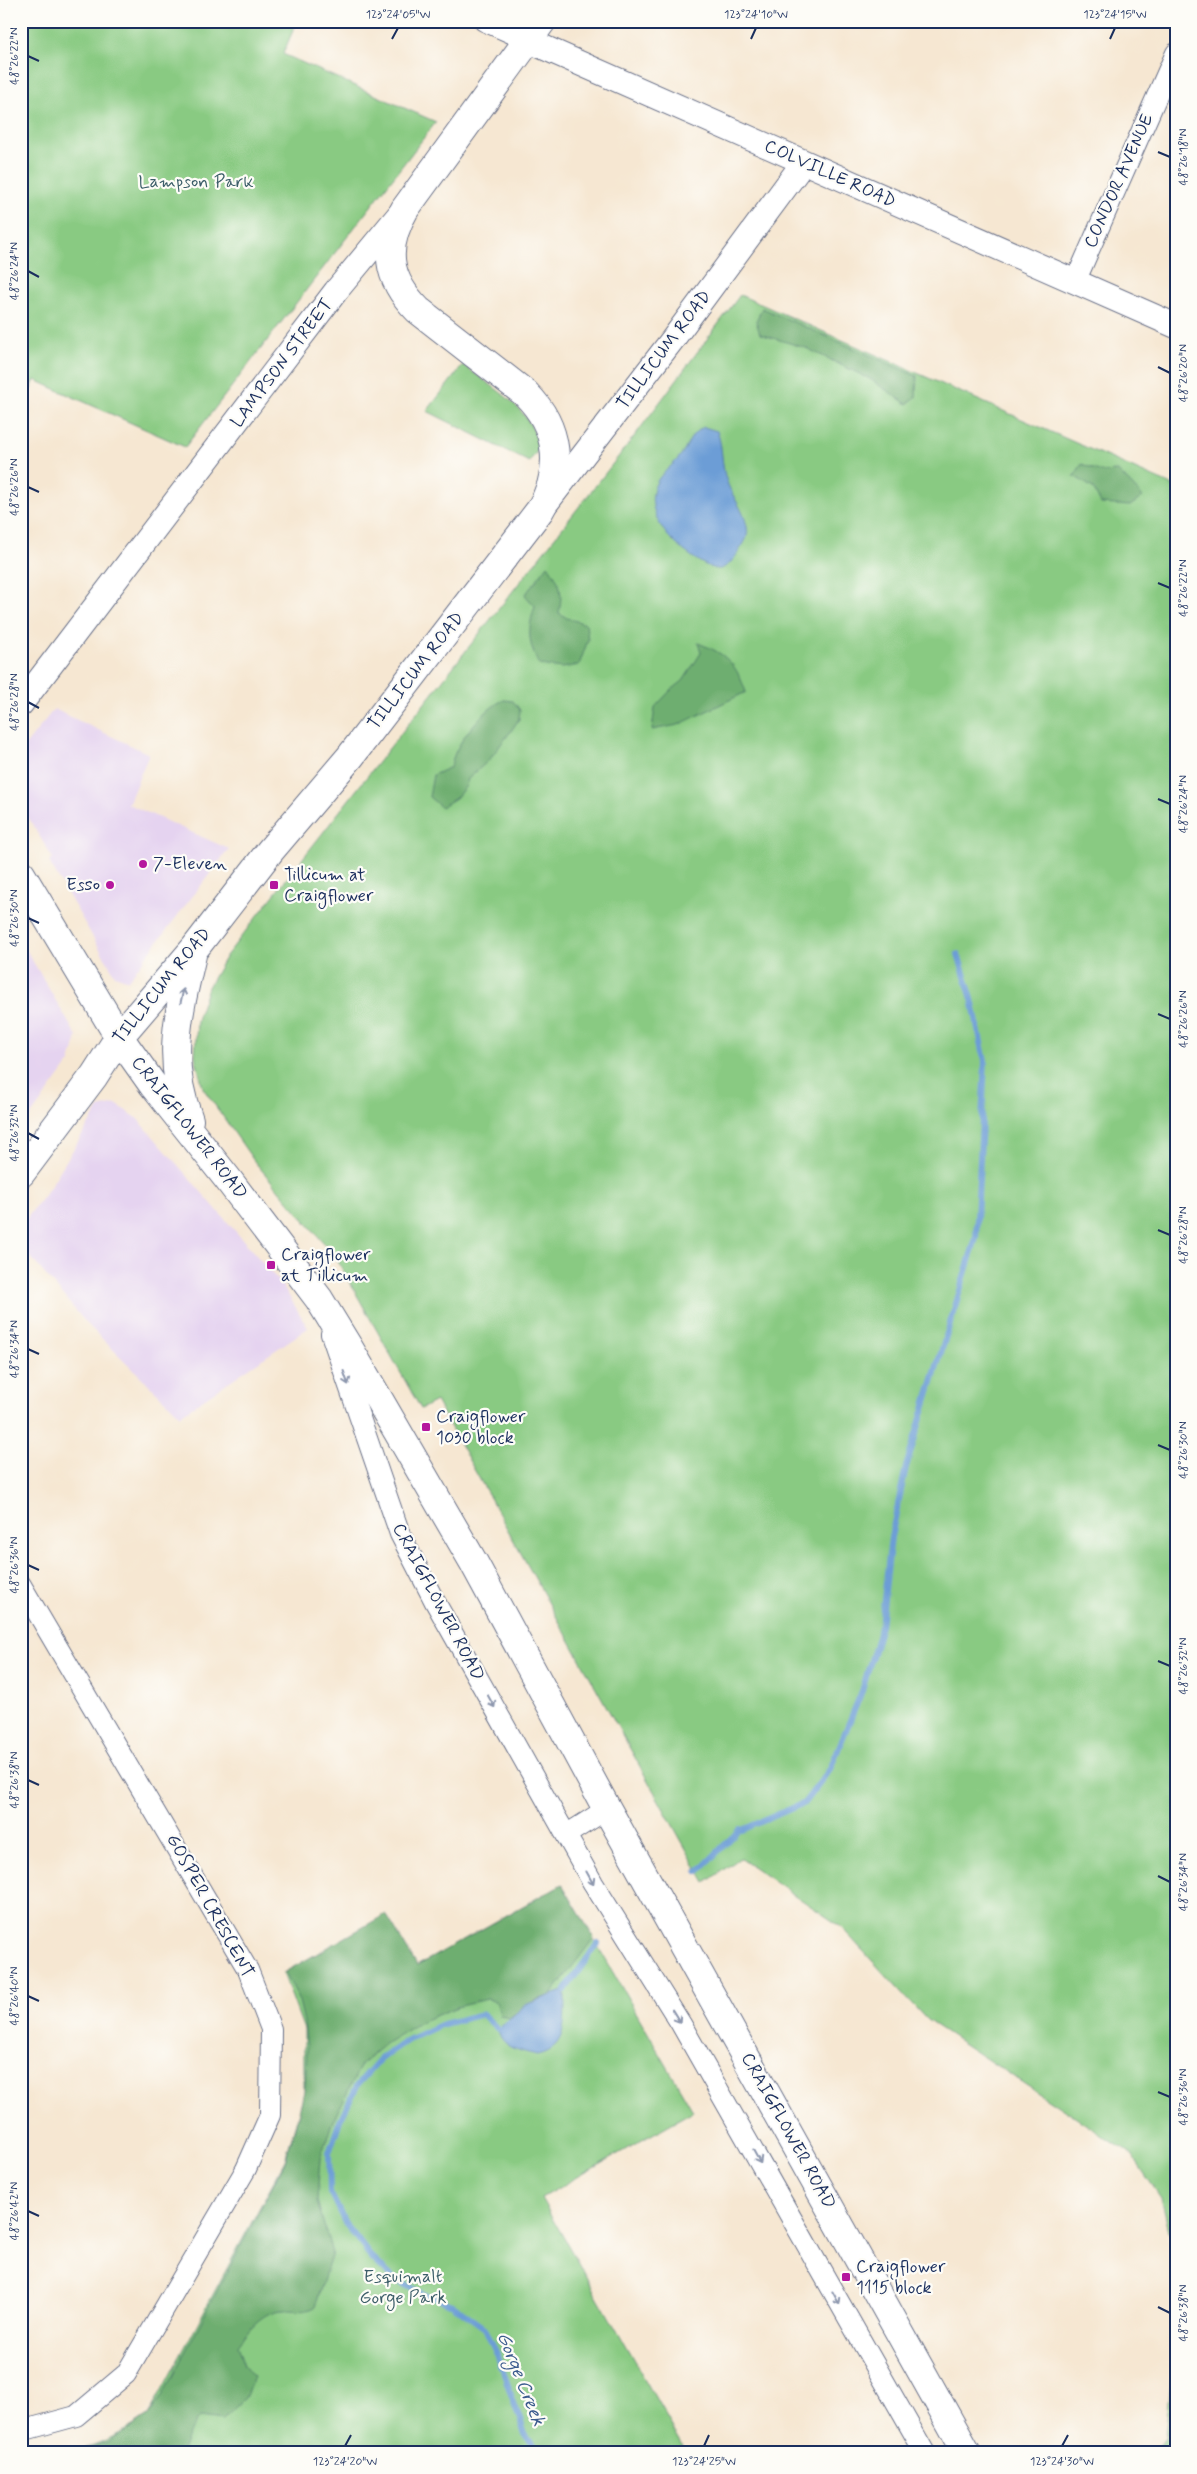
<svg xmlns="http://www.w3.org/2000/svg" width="1197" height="2474" font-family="Mynerve,sans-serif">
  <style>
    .built { fill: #e5d3f0 }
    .green { fill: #89ca82; stroke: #527c70 }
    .forest { fill: #6eae70; stroke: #446e67 }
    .water { fill: #6c9dd6; stroke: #44669a }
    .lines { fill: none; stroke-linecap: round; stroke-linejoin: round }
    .stream { stroke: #6c9dd6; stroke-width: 6 }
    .minor-casing { stroke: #686f87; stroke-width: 22 }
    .tertiary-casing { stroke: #686f87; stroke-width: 26 }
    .secondary-casing { stroke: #686f87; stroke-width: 30 }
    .minor { stroke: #fff; stroke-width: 20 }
    .tertiary { stroke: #fff; stroke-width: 24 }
    .secondary { stroke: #fff; stroke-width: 28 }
    .oneway { stroke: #8d97ae }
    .ticks { fill: none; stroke: #1b2f5e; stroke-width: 2 }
    .poi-dot { fill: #b5179e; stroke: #fdfcf7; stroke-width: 2 }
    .labels { text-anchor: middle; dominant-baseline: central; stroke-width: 4.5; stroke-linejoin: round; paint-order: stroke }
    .street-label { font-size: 18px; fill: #1b2f5e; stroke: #fdfcf7 }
    .park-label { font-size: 18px; fill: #3c5e69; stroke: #fdfcf7 }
    .poi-label { font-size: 18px; fill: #1b2f5e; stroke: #fdfcf7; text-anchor: start }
    .water-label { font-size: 19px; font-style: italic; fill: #3b5b8e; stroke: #fdfcf7 }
    .neatline { fill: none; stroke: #1b2f5e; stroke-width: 2 }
    .ticks-label { font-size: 12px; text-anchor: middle; fill: #1b2f5e }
  </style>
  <rect width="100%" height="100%" fill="#fdfcf7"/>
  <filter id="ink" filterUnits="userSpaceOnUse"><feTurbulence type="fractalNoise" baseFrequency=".02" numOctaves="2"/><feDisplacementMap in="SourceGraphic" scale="10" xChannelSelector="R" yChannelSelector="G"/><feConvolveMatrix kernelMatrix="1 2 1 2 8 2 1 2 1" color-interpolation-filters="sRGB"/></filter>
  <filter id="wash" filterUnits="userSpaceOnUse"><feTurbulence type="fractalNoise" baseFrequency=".0096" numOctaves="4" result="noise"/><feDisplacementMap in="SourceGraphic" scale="20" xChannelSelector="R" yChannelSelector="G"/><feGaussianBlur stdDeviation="1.12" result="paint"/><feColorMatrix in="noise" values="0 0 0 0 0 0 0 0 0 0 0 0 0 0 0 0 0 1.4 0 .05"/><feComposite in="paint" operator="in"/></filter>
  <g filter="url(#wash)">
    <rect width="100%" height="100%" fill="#f6e7d2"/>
    <path class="built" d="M54,709L149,754L128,804L229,849L128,980L115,975L49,862L53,859L21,805V751Z
      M21,941L77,1037L70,1062L21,1129Z
      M116,1104L137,1118L283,1286L308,1328L180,1415L88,1325L21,1246V1226L48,1190L99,1108Z"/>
    <path class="green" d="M21,21H297L283,54L436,122L185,447L35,380L21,410Z
      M740,295L1176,487V2259L1161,2198L1131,2154L927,2020L840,1926L740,1858L705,1883L436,1401L421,1409L335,1256L254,1161L203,1088L195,1056L197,1020L208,987L226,956L633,438Z
      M463,365C493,388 535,409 538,450L529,462L427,411Z
      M562,1884L693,2111L541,2198L687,2453H66C97,2446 122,2434 148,2416L285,2160L304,2094V2030L283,1973L383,1916L413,1968Z
      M1176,2335V2453H1152V2450L1165,2439Z"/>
    <path class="forest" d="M762,308L917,376L916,397L907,404L870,379L806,348L760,334L756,321Z
      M1082,464L1101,472L1118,471L1143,497L1130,506L1101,504L1093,488L1074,476Z
      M548,565C561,583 563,592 559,613L567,618L586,624L588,640L579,665L562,668L539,665C528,643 527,630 535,606L525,595Z
      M698,643C727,654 736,664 746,692L678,725L652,730L655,707L670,691L683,681L701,653Z
      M504,700L513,701L520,710L519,719L511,731L489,760L468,779L466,786L456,798L441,807L429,797L433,775L451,767C453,745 484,708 504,700Z
      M562,1884L594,1938L550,1996L535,2000L509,2018L500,2016L497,2002L487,1999L457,2007L420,2022L386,2043L362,2063L332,2123L320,2159L317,2201L332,2253L315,2307C304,2313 298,2310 285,2310C263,2310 249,2329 237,2345L244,2365L254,2377L245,2398L223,2420L200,2417L188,2434L180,2453H72L107,2442L128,2430L148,2416L162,2396L285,2162L296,2124L305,2087L307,2049L304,2022L298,1997L285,1972L386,1914L417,1966Z"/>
    <path class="water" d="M704,427L717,431C723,446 721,464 726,479C731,496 744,509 747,527C749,538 744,543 739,551C735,558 728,567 720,569C707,571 672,543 665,532C658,523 650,506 653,493C656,474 671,469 681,455C690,443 690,433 704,427Z
      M565,1990C564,2015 570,2048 537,2055C521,2051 501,2048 498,2029L525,2005Z"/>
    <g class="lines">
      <path class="stream" d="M698,1872L740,1829L742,1830L804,1803L830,1769L862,1691L881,1626L891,1537L906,1467L976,1238L985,1061L972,999L958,954
        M565,1990L598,1943
        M498,2029L482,2014L440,2025L408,2040L380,2059L358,2084L340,2120L329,2153L330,2192L345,2223L370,2256L394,2279L423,2294L453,2305L485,2328L497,2354L525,2434L538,2453"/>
    </g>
  </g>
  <g filter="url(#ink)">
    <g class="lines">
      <defs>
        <path id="minor" d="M484,21L527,40
          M1075,282L1176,53
          M331,1334L400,1534L434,1600L593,1883L681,2024L925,2453
          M21,1585L248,1970L271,2029L270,2115L246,2169L126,2374L76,2416L21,2431
          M566,1835L607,1809"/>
        <path id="tertiary" d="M527,40L1176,326
          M548,501L673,339L804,162
          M21,704L336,291L399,215"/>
        <path id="secondary" d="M21,874L119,1037L153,1085L227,1178L319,1299L349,1348L474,1563L607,1809L967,2453
          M189,1120C166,1059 178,1016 192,955
          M21,1173L94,1076L119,1037L195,948L270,851L350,757L540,510C564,470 559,427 526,394L418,310C386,278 383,247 405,209L542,21"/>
      </defs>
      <use href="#minor" class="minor-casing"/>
      <use href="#tertiary" class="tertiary-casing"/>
      <use href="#secondary" class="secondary-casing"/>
      <use href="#minor" class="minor"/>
      <use href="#tertiary" class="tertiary"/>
      <use href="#secondary" class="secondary"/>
    </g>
    <defs><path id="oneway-shaft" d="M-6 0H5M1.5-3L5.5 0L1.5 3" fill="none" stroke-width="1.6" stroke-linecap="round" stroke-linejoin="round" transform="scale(1.25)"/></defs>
    <g class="oneway">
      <use href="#oneway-shaft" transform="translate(182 996) rotate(-78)"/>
      <use href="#oneway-shaft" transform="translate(346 1378) rotate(71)"/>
      <use href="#oneway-shaft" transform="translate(491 1701) rotate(61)"/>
      <use href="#oneway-shaft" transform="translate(590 1878) rotate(61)"/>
      <use href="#oneway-shaft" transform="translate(676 2016) rotate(58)"/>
      <use href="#oneway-shaft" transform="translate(757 2157) rotate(61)"/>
      <use href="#oneway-shaft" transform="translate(836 2298) rotate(61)"/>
    </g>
  </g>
  <path class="ticks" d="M392,39L398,28M751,39L756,28M1110,39L1115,28M28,56L39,61M1158,152L1170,157M28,271L39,277M1158,367L1170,373M28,487L39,492M1158,583L1170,588M28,702L39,708M1158,799L1170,804M28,918L39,923M1158,1014L1170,1019M28,1133L39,1139M1158,1230L1170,1235M28,1349L39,1354M1158,1445L1170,1450M28,1565L39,1570M1158,1661L1170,1666M28,1780L39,1785M1158,1876L1170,1882M28,1996L39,2001M1158,2092L1170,2097M28,2211L39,2216M1158,2307L1170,2313M345,2446L351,2435M704,2446L709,2435M1062,2446L1068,2435"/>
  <g class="poi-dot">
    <circle cx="143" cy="864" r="5"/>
    <circle cx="110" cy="885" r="5"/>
    <rect x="269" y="880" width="10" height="10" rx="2.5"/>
    <rect x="266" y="1260" width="10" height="10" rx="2.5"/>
    <rect x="421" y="1422" width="10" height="10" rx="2.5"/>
    <rect x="841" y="2272" width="10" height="10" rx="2.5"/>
  </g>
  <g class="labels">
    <g class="street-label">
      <text transform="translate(830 174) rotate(24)">COLVILLE ROAD</text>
      <text transform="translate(1119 181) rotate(-66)">CONDOR AVENUE</text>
      <text transform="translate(664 350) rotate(-53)">TILLICUM ROAD</text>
      <text transform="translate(282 363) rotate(-53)">LAMPSON STREET</text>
      <text transform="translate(416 671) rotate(-52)">TILLICUM ROAD</text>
      <text transform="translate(162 986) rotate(-51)">TILLICUM ROAD</text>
      <text transform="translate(189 1128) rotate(52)">CRAIGFLOWER ROAD</text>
      <text transform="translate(438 1602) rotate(62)">CRAIGFLOWER ROAD</text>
      <text transform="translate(210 1906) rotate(61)">GOSPER CRESCENT</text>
      <text transform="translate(788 2131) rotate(61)">CRAIGFLOWER ROAD</text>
    </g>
    <g class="park-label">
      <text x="196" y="182">Lampson Park</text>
      <text x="403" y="2277">Esquimalt<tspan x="403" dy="21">Gorge Park</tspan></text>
    </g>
    <g class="poi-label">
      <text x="153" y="864">7-Eleven</text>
      <text x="284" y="875">Tillicum at<tspan x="284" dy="21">Craigflower</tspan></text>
      <text x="100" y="885" text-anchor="end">Esso</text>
      <text x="281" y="1255">Craigflower<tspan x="281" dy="21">at Tillicum</tspan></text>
      <text x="436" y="1417">Craigflower<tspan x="436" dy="21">1030 block</tspan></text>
      <text x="856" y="2267">Craigflower<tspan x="856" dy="21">1115 block</tspan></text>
    </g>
    <g class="water-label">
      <text transform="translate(521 2379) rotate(68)">Gorge Creek</text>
    </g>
  </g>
  <rect width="1197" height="2474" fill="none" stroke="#fdfcf7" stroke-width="55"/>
  <rect x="28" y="28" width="1142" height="2418" class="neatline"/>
  <g class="ticks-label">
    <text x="398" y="18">123°24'05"W</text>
    <text x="756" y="18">123°24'10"W</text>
    <text x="1115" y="18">123°24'15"W</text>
    <text transform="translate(14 56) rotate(-90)" y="4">48°26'22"N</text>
    <text transform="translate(1183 157) rotate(-90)" y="4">48°26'18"N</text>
    <text transform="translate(14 271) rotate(-90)" y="4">48°26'24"N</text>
    <text transform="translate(1183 373) rotate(-90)" y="4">48°26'20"N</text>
    <text transform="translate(14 487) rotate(-90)" y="4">48°26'26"N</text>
    <text transform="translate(1183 588) rotate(-90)" y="4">48°26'22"N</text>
    <text transform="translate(14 702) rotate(-90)" y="4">48°26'28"N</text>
    <text transform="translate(1183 804) rotate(-90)" y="4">48°26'24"N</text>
    <text transform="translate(14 918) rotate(-90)" y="4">48°26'30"N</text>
    <text transform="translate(1183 1019) rotate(-90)" y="4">48°26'26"N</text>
    <text transform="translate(14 1133) rotate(-90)" y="4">48°26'32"N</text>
    <text transform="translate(1183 1235) rotate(-90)" y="4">48°26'28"N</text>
    <text transform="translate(14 1349) rotate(-90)" y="4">48°26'34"N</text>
    <text transform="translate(1183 1450) rotate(-90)" y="4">48°26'30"N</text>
    <text transform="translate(14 1565) rotate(-90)" y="4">48°26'36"N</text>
    <text transform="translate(1183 1666) rotate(-90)" y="4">48°26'32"N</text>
    <text transform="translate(14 1780) rotate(-90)" y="4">48°26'38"N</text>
    <text transform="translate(1183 1882) rotate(-90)" y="4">48°26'34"N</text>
    <text transform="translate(14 1996) rotate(-90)" y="4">48°26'40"N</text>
    <text transform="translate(1183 2097) rotate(-90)" y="4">48°26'36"N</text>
    <text transform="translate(14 2211) rotate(-90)" y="4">48°26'42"N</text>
    <text transform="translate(1183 2313) rotate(-90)" y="4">48°26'38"N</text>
    <text x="345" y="2465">123°24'20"W</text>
    <text x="704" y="2465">123°24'25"W</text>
    <text x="1062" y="2465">123°24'30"W</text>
  </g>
</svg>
